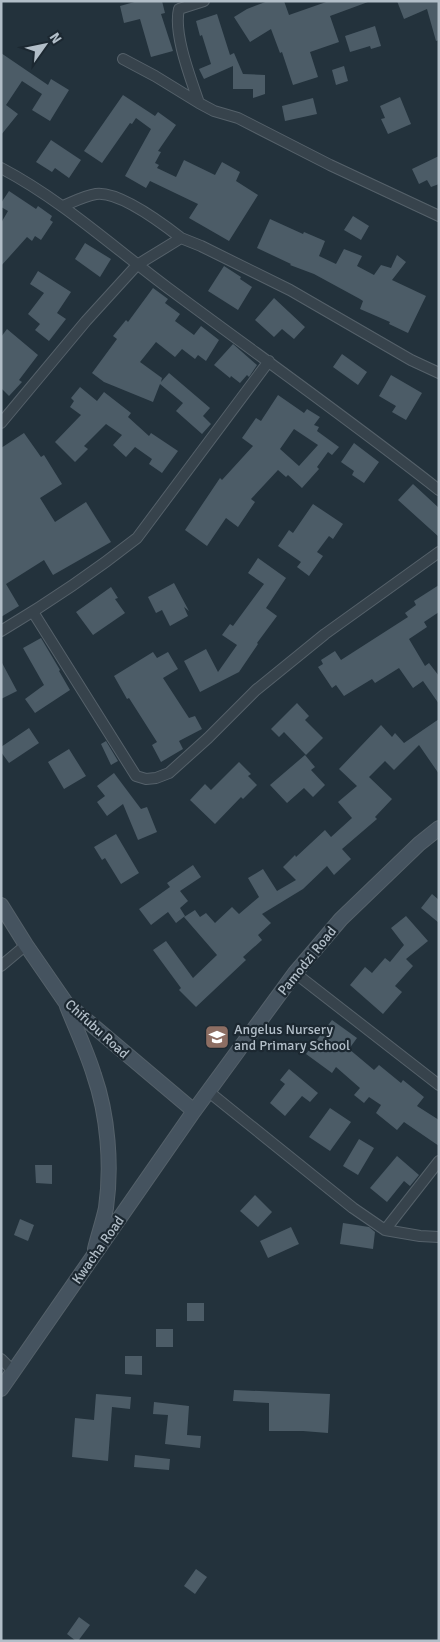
<svg xmlns="http://www.w3.org/2000/svg" width="440" height="1642" font-family="Signika,sans-serif">
  <style>
    .building { fill: #4c5c67; fill-rule: evenodd }
    .lines { fill: none; stroke-linecap: round; stroke-linejoin: round }
    .street-casing { stroke: #55616a; stroke-width: 12 }
    .secondary-casing { stroke: #55616a; stroke-width: 16 }
    .street { stroke: #37434c; stroke-width: 10 }
    .secondary { stroke: #45535f; stroke-width: 14 }
    .labels { text-anchor: middle; dominant-baseline: central; stroke-width: 4.5; stroke-linejoin: round; paint-order: stroke }
    .street-label { font-size: 14px; fill: #b2bec8; stroke: #1c2831 }
    .poi-label { font-size: 14px; fill: #b2bec8; stroke: #1c2831; text-anchor: start }
  </style>
  <rect width="100%" height="100%" fill="#23323c"/>
  <path class="building" d="M138,1H162L165,13L161,14L173,51L151,57L140,19L124,23L120,6Z
    M268,1H284L289,15L329,1L368,2L330,16L339,42L310,52L318,77L293,85L282,52L280,53L271,29L250,42L234,17L247,9Z
    M397,1H439V40L436,41L427,9L404,19Z
    M217,14L230,55L234,53L243,74L265,75V94L253,98V89H233V66L204,79L199,69L211,64L202,35L200,36L196,21Z
    M375,26L381,46L371,49L370,46L350,52L345,36Z
    M1,53L48,85L51,79L69,90L50,121L32,110L42,94L22,81L6,105L18,114L1,135Z
    M344,66L348,81L336,85L332,70Z
    M123,95L155,116L158,112L176,125L158,151L161,152L155,163L159,165L157,168L176,177L184,160L215,175L222,162L240,172L236,181L258,195L229,241L189,218L198,204L150,181L146,188L125,176L151,129L136,118L132,124L130,123L102,163L84,151Z
    M400,97L411,124L388,134L381,119L385,118L380,106Z
    M313,98L317,114L285,121L282,106Z
    M51,140L81,160L69,178L55,168L52,172L36,162Z
    M439,156V184L431,187L427,180L419,184L412,169Z
    M9,191L36,209L38,206L52,216L50,220L53,222L41,240L35,236L32,241L27,237L1,266V223L8,211L1,207V203Z
    M353,216L369,226L361,240L344,230Z
    M270,219L303,234L304,232L325,241L319,256L336,264L344,249L362,256L357,266L374,275L381,265L391,268L397,255L406,262L392,280L426,296L408,333L389,324L390,322L360,309L363,301L360,299L314,274L290,265L291,264L257,248Z
    M85,243L111,259L100,277L75,259Z
    M224,266L241,277L240,279L252,287L238,310L208,291Z
    M38,271L71,292L57,313L66,319L49,341L35,330L40,324L28,314L44,293L30,284Z
    M153,288L168,299L165,303L180,314L175,321L194,335L201,326L219,340L206,361L198,355L195,359L182,349L175,357L156,342L140,362L162,378L161,382L169,373L210,408L203,416L211,424L202,434L176,411L183,403L160,384L153,402L104,382L92,373L117,339L113,336L126,320L128,322Z
    M274,298L305,327L294,339L282,329L274,337L255,320Z
    M7,329L38,355L19,380L22,382L9,396L1,388V337Z
    M233,344L257,365L249,377L247,375L240,383L231,376L230,378L214,365Z
    M342,354L367,372L358,385L333,367Z
    M391,375L422,393L406,420L392,412L396,406L379,396Z
    M80,387L97,401L104,392L131,413L128,417L149,436L151,433L178,451L162,473L149,464L152,459L135,447L126,457L113,445L122,435L106,424L84,446L88,449L75,462L55,442L81,415L70,407L74,401L71,398Z
    M278,395L304,413L307,409L320,417L314,425L319,427L317,431L339,447L332,455L328,452L317,467L319,469L302,488L288,475L286,477L278,470L251,499L255,502L238,527L226,518L207,546L185,530L220,478L222,480L253,446L242,438L256,418L261,421ZM294,429L318,445L299,466L280,449Z
    M24,433L41,457L44,455L62,484L40,498L55,522L86,502L111,542L53,575L44,560L6,584L19,606L1,617V448Z
    M354,443L379,462L364,483L352,475L354,471L341,462Z
    M413,484L439,508V537L398,500Z
    M313,504L343,524L333,539L329,536L317,552L323,556L309,576L297,567L301,562L278,546L289,530L293,533Z
    M258,558L286,578L266,608L277,616L257,643L258,644L239,672L200,692L184,661L206,649L218,672L237,645L222,635L230,624L233,626L264,584L248,573Z
    M174,583L189,611L184,607L188,616L170,626L162,610L156,613L148,597Z
    M439,585V612L424,622L427,627L409,639L425,666L429,663L439,676V704L423,681L413,688L399,668L375,683L372,679L344,696L336,685L332,688L318,667L323,664L321,660L335,651L341,660L408,617L405,613L416,605L414,601Z
    M111,587L118,598L115,599L125,613L93,635L76,612Z
    M41,638L60,670L59,671L70,690L35,713L25,699L44,685L23,648Z
    M153,652L157,658L168,652L178,669L163,678L189,718L195,716L202,729L179,741L183,749L161,762L152,745L157,742L129,698L127,699L114,676Z
    M1,661L17,691L1,699Z
    M297,703L309,716L305,720L323,738L306,755L284,732L279,737L271,729Z
    M439,719V774L419,745L394,770L385,761L369,777L392,799L375,817L377,819L342,849L351,859L334,875L327,866L303,889L262,914L271,923L258,935L262,940L243,957L246,960L196,1007L179,990L181,988L153,950L166,941L193,978L217,955L184,917L195,910L200,917L206,913L215,923L232,907L239,914L259,897L248,878L263,869L277,891L296,880L283,867L295,855L296,857L325,830L331,837L352,818L338,802L357,786L339,769L381,725L392,737L395,733L404,743Z
    M29,728L39,743L9,763L1,752V747Z
    M106,741L118,761L111,765L101,744Z
    M69,749L86,776L64,789L48,762Z
    M305,755L315,767L311,770L325,785L313,797L304,788L287,803L270,785Z
    M239,762L251,774L248,776L257,785L243,799L241,797L215,824L190,800L205,784L211,790Z
    M114,773L141,809L147,807L157,832L138,840L123,804L107,816L97,802L105,796L97,786Z
    M116,834L139,873L121,884L105,858L102,860L94,847Z
    M193,865L201,877L180,891L188,901L180,908L185,916L176,923L168,912L151,925L139,909L170,887L167,883Z
    M432,894L439,900V923L421,908Z
    M406,916L428,941L406,959L413,966L395,986L402,992L383,1014L350,985L365,967L372,973L385,958L390,962L404,945L391,928Z
    M332,1020L357,1038L349,1049L374,1070L379,1065L401,1083L403,1080L424,1097L417,1106L439,1120V1146L404,1122L397,1130L376,1113L381,1105L369,1097L364,1103L354,1095L360,1088L336,1067L332,1073L306,1054Z
    M289,1069L318,1093L310,1102L302,1096L285,1116L270,1103L285,1084L280,1080Z
    M330,1108L351,1122L330,1151L309,1137Z
    M359,1139L374,1148L358,1175L343,1166Z
    M397,1156L419,1175L410,1186L404,1181L387,1202L370,1188Z
    M35,1165H52V1184L36,1183Z
    M255,1195L272,1212L258,1227L240,1211Z
    M20,1219L34,1225L28,1241L14,1235Z
    M343,1223L369,1227L375,1232L373,1249L340,1244Z
    M291,1227L299,1244L268,1258L260,1241Z
    M187,1303H204V1321H187Z
    M156,1329H173V1347H156Z
    M125,1356H142V1375L125,1374Z
    M234,1390L330,1394L328,1433L303,1431H269V1403L233,1401Z
    M96,1394L131,1397L130,1409L112,1407L108,1461L72,1457L75,1418L94,1420Z
    M154,1402L189,1406L187,1435L201,1436L200,1448L165,1444L168,1415L153,1414Z
    M135,1455L170,1459L169,1470L134,1467Z
    M196,1569L207,1577L195,1594L184,1586Z
    M79,1617L90,1625L78,1641H76L67,1634Z"/>
  <g class="lines">
    <defs>
      <path id="street" d="M204,1L179,9C173,34 191,79 199,103L214,111L238,118L330,165L439,216
        M123,59L155,76L199,103
        M1,168C62,200 113,247 168,288C258,355 350,420 439,490
        M63,206C73,202 84,196 96,194C119,191 163,224 181,238
        M1,423L86,321L137,265L181,238L201,246L290,290L411,360L439,373
        M33,612L136,776L146,779L156,778L169,773L208,738L256,690L325,634L439,552
        M1,631C48,603 94,572 137,538L269,361
        M1,966L26,945
        M295,973L439,1085
        M209,1092L353,1208L385,1230L439,1161
        M385,1230L420,1236L439,1237
        M1,1359L13,1371"/>
      <path id="secondary" d="M1,905L26,945L66,1003L194,1111
        M67,1006C76,1029 87,1052 94,1075C108,1115 112,1166 106,1208C103,1222 98,1236 95,1249
        M1,1389L194,1111L295,973L341,919L419,844L439,828"/>
    </defs>
    <use href="#street" class="street-casing"/>
    <use href="#secondary" class="secondary-casing"/>
    <use href="#street" class="street"/>
    <use href="#secondary" class="secondary"/>
  </g>
  <defs>
    <symbol id="school-square" viewBox="-11 -11 22 22"><rect x="-9" y="-9" width="18" height="18" rx="4" fill="#8d6e63" stroke="#1c2831"/><path d="M0-5L7-2L0 1L-7-2ZM-4 1L0 2.5L4 1V4Q0 6-4 4Z" fill="#fff"/></symbol>
  </defs>
  <g fill-rule="evenodd">
    <use href="#school-square" x="203" y="1023" width="28" height="28"/>
  </g>
  <g class="labels">
    <g class="street-label">
      <text transform="translate(307 961) rotate(-51)">Pamodzi Road</text>
      <text transform="translate(97 1029) rotate(42)">Chifubu Road</text>
      <text transform="translate(98 1250) rotate(-55)">Kwacha Road</text>
    </g>
    <g class="poi-label">
      <text x="234" y="1029">Angelus Nursery<tspan x="234" dy="16">and Primary School</tspan></text>
    </g>
  </g>
  <rect width="440" height="1642" fill="none" stroke="#b2bec8" stroke-width="5"/>
  <g transform="translate(45 45) rotate(57)" stroke="#1c2831" stroke-width="4" paint-order="stroke">
  <path d="M0-4L9 19L0 12L-9 19Z" fill="#b2bec8"/>
  <text y="-8" font-size="14" font-weight="bold" text-anchor="middle" fill="#b2bec8">N</text>
  </g>
</svg>
